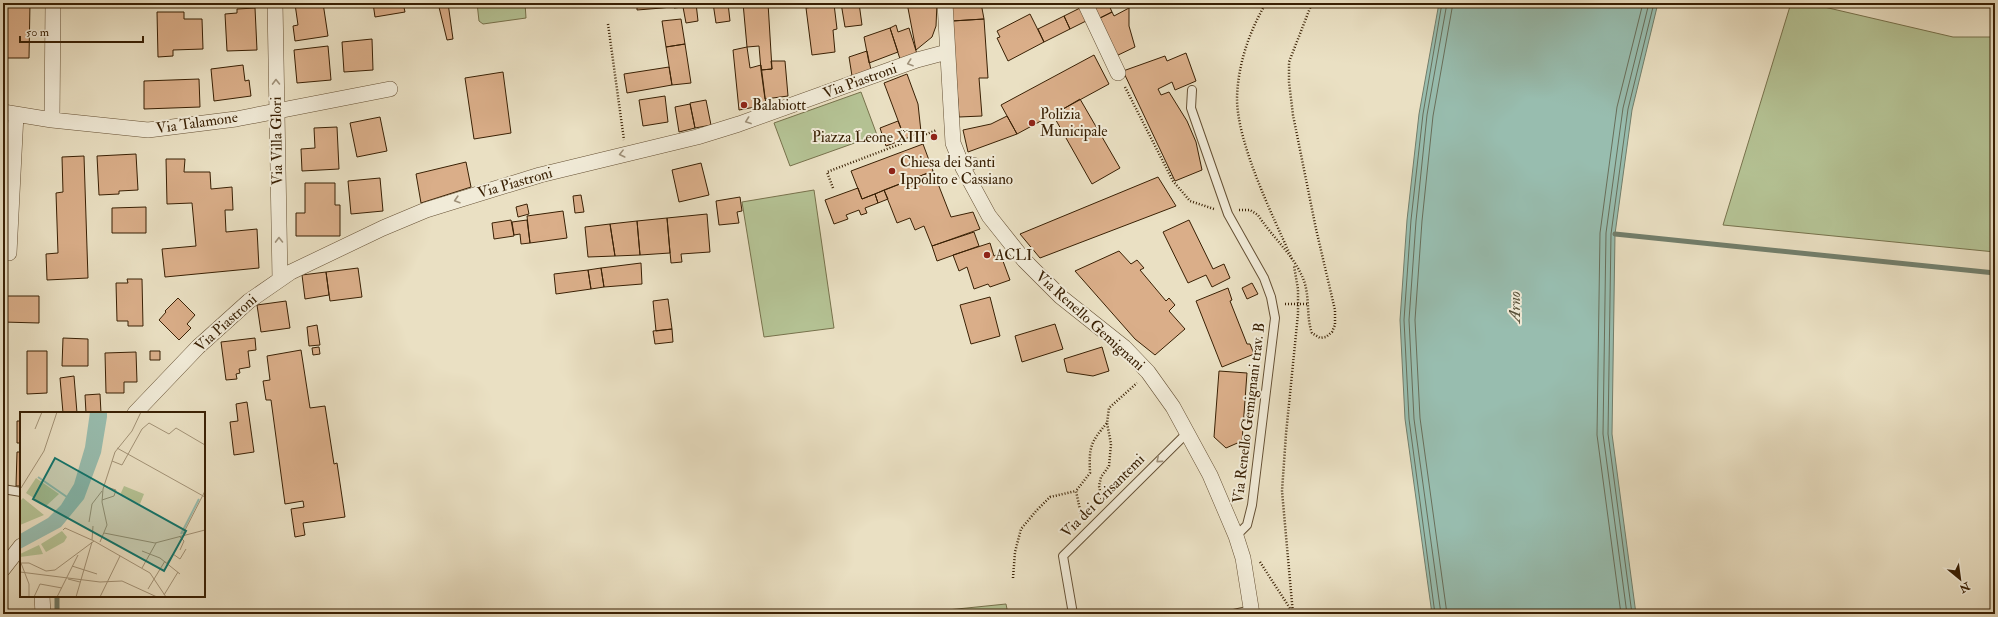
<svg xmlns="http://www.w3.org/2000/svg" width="1998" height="617" font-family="'IM FELL Double Pica',serif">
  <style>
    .green { fill: #b5c395; stroke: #77724c }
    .water { fill: #98bdaf; stroke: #727e6b }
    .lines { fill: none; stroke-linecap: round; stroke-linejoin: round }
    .shore { stroke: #686e5a; stroke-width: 1 }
    .stream { stroke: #727e6b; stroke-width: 5 }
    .building { fill: #daae89; stroke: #392004 }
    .service-casing { stroke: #655034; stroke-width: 10 }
    .pedestrian-casing { stroke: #655034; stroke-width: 12 }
    .minor-casing { stroke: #655034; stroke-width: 16 }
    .path { stroke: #392004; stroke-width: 2.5; stroke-dasharray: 1 2; stroke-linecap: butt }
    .service { stroke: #f1ebd8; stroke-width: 8 }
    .pedestrian { stroke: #f1ebd8; stroke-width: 11 }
    .minor { stroke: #f1ebd8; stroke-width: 15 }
    .oneway { stroke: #9e9079 }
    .poi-dot { fill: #8f2418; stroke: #f1ebd8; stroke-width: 1.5 }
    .labels { text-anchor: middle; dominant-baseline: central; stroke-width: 4; stroke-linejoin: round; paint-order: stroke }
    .street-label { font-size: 15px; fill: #392004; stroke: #f1ebd8 }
    .poi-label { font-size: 15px; fill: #392004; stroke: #f1ebd8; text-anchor: start }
    .water-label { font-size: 16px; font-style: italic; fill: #564f37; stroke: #f1ebd8 }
    .inset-river { fill: none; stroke: #98bdaf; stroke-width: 2 }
    .inset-road { fill: none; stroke: #a39377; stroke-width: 1 }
    .view { fill: #0f766e; fill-opacity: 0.15; stroke: #0f766e; stroke-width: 2 }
    .inset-edge { fill: none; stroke: #392004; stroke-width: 2 }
  </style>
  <rect width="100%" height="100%" fill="#eae0c3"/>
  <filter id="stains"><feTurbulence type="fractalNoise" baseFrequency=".005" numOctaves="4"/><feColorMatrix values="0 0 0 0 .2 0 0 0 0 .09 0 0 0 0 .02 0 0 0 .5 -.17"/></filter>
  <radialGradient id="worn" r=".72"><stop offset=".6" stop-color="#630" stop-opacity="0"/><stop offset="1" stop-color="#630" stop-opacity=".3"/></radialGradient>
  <path class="green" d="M477,3H525L526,18L483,24L479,21Z
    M1791,3H1807L1953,37H1995V252L1723,225Z
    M861,92L877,135L790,166L774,123Z
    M814,190L834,328L764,337L742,202Z
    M1006,604L1008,614H908Z"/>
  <path class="water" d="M1439,3H1658L1632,110L1615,234L1612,434L1636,614H1432L1405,419L1400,320L1407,220L1419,114Z"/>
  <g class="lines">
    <path class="shore" d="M1435,614L1409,419L1404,320L1411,220L1423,114L1442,3
      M1441,614L1414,419L1409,320L1416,221L1427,115L1447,3
      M1447,614L1420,418L1415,320L1422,221L1433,116L1453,3
      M1621,614L1597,435L1600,233L1617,107L1643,3
      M1627,614L1603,434L1606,233L1623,108L1649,3
      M1632,614L1608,434L1611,234L1628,109L1654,3"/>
    <path class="stream" d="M1615,234L1995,273
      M57,596V614"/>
  </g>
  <path class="building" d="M3,3H30L29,58H3Z
    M323,3L328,36L295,41L293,26L298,25L295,4Z
    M373,3H403L405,12L375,17Z
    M438,3H448L453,39L447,40Z
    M637,3H661L662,8L637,10Z
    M661,3H671V7L662,8Z
    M673,3H696L698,21L686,23L683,7L674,8Z
    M713,3H728L730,21L716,23Z
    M743,3H768L772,69L761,70L759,46L747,47Z
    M841,3H859L862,25L845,27Z
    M907,3H937L936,26L932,37L916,50Z
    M951,3H981L984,19L952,21Z
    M1088,3H1108L1112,12L1096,20Z
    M1128,3H1139L1129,8Z
    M834,4L837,29L833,30L835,52L812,55L806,8Z
    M255,8L257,50L227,51L225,14L237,13V9Z
    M1080,8L1086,21L1070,29L1064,16Z
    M1129,8V26L1135,47L1114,57L1096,20L1112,12L1114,16Z
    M157,12H184V19H202L203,49L173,50V56L158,57Z
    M1030,14L1044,42L1008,61L997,38L1000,37L997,31Z
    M1064,16L1070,29L1044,42L1038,29Z
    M681,19L685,44L666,47L662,21Z
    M984,19L988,78H979L982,116L959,117L952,21Z
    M896,25L898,32L909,28L917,54L900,59L890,28Z
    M890,28L898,52L869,63L864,37Z
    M372,39L373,70L344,72L342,42Z
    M685,44L691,83L672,85L666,47Z
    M328,46L331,80L297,83L294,50Z
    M747,47L750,68L761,65L766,105L739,110L733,50Z
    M867,51L871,70L852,76L849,57Z
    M1186,53L1196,81L1175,90L1172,82L1158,89L1161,95L1169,92L1187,121L1196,142L1202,170L1175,181L1123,71L1165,56L1167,61Z
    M1094,55L1109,84L1017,134L1001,105Z
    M771,61H785L788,96L765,99L761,70L772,69Z
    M243,65L245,81L249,80L251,96L214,101L211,69Z
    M669,67L672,85L627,93L624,74Z
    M503,72L511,133L474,139L465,78Z
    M907,74L918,104L921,132L905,139L884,83Z
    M199,79L200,107L144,109V81Z
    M665,96L668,122L643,126L639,100Z
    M1080,99L1120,168L1092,184L1053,115Z
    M706,100L711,125L695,128L690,103Z
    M690,104L695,128L679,132L675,107Z
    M1007,116L1017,134L968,152L963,130L991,124Z
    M380,117L387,151L357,157L350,123Z
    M898,121L905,139L886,146L880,128Z
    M337,127L339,169L302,171L301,149L315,148L314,128Z
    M923,144L933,171L862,199L851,171Z
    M136,154L138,190L119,191V194L99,195L97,156Z
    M84,156L88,278L47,280L46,254L58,253L56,193L63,192L62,157Z
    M166,159H185L184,172H210L211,189L232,187L233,210H225L226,232L257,229L259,268L165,277L162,249L196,246L192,203L167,204Z
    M466,162L471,187L421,203L416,174Z
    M701,163L709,195L679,202L672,170Z
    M933,171L951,217L973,212L980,229L932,246L924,226L915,230L910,218L897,223L884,190Z
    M1158,177L1176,206L1040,258L1020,234Z
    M380,178L383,211L351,214L348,181Z
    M305,183H335V205H340V236H296V213H305Z
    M858,188L862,199L875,194L878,203L865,208L867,213L861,215L859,210L846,215L848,219L834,224L825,200Z
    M884,190L888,199L878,203L875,194Z
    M581,195L584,212L575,213L573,196Z
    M740,197L742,211L737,212L739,223L719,225L716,201Z
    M527,204L529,214L518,217L516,207Z
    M146,207V233H112V208Z
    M563,211L567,238L530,243L527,216Z
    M707,214L710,252L681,254L682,262L671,263L667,218Z
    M667,218L670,253L640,255L637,221Z
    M511,220L514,236L494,239L492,223Z
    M527,220L530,243L521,244L520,234L514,235L512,222Z
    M1189,220L1213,269L1224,264L1230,278L1212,287L1206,275L1188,283L1163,232Z
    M637,221L640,255L615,256L610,224Z
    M610,224L615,256L588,257L585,227Z
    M974,232L979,246L937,261L932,246Z
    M990,243L994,256L1000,253L1010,280L990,287L988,284L974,289L967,267L959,271L953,255Z
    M1119,251L1131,264L1137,260L1144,268L1140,270L1166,301L1169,298L1175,305L1169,311L1185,329L1155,355L1135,339L1075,271Z
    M641,263L642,284L604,287L601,268Z
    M358,268L362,297L330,301L326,272Z
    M601,268L604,287L591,289L588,270Z
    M588,270L591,289L556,294L554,274Z
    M326,272L329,295L305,299L302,275Z
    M127,279H142L143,326H128V321H117L116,283H128Z
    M1252,283L1258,294L1247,299L1242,288Z
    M1228,288L1232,300L1230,301L1247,344H1250L1254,354L1222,367L1196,301Z
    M3,296H39V323L3,322Z
    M990,297L1000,336L971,344L960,305Z
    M178,298L195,315L187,324L191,328L179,340L159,320L166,312L165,311Z
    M668,299L672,329L656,331L653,301Z
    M286,301L290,328L261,332L257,305Z
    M1055,324L1063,349L1022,362L1015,336Z
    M317,325L320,345L309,346L307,327Z
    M672,329L673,342L655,344L653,331Z
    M63,338L88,339V366H62Z
    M255,338L256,350L248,351L250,367L239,369L240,373L236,374L237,379L226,380L221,342Z
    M319,347L320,354L313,355L312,348Z
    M1102,347L1109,371L1093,376L1067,372L1064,359Z
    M301,350L310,408L325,406L334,464L337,463L345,517L303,523L305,535L295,537L291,509L304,507L303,501L285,504L271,400H266L263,381L270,380L267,356Z
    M27,351H47V393L27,394Z
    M150,351H160V360H150Z
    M136,352L137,382H124V393H106L105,353Z
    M1219,371L1247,373L1242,441L1226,448L1214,437Z
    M74,376L77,413H63L60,378Z
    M100,394L101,413H86L85,395Z
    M247,402L254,452L234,455L230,422L238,421L236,404Z
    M17,421H21V443H17Z
    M17,452H21V486H16Z"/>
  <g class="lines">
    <defs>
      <path id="service" d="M1192,90L1191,108L1228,214L1264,278L1271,297L1275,318L1252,505L1247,525L1236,536
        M3,489L21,492
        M1073,614L1063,556L1187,433
        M1234,614L1252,610"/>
      <path id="pedestrian" d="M963,168L974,163"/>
      <path id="minor" d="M275,3L280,279
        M945,3L953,143L963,168L989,216L1024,260L1061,297L1124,347L1148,372L1173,407L1210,475L1236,536L1243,558L1252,614
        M1085,3L1118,73
        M3,112L52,120L148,130L236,119L390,89
        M52,120L53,3
        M3,253H9L16,114
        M135,413L198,347L249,301L291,272L383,228L426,210L540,175L697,137L739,124L917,60L947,52
        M3,569L21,546
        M42,596L43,614"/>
    </defs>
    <use href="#service" class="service-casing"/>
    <use href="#pedestrian" class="pedestrian-casing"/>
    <use href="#minor" class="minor-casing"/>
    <path class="path" d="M1266,3C1249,32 1238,64 1237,98C1237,144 1273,216 1292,259
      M608,24L624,140
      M1125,87L1173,181L1190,201L1214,209
      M833,188L827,172L937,130
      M1239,210H1250L1258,215C1272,237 1295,256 1304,281C1310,298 1306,317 1312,333L1320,338L1326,337L1332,332L1335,325V310L1316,229L1293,115L1289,82V62L1312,3
      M1285,304H1307
      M1102,502L1099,486L1101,477L1109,466L1111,444L1107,423L1109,408L1137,383
      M1082,519L1076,491L1090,473C1089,447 1090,443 1107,423
      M1260,562L1293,613
      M1013,578L1015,552L1021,529L1036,511L1050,497L1076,491
      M1293,614L1282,491L1286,434L1298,314V289L1294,266"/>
    <use href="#service" class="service"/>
    <use href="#pedestrian" class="pedestrian"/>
    <use href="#minor" class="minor"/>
  </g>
  <defs><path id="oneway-chevron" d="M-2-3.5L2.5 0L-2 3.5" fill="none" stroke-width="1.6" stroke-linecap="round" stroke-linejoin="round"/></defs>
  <g class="oneway">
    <use href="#oneway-chevron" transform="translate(910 63) rotate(161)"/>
    <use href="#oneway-chevron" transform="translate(276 82) rotate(-91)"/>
    <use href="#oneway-chevron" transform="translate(748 121) rotate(160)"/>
    <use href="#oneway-chevron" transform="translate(622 154) rotate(166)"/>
    <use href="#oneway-chevron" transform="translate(457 200) rotate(163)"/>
    <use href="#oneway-chevron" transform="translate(279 240) rotate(-91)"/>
    <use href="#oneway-chevron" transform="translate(1159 460) rotate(139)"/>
  </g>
  <g class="poi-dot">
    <circle cx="744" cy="105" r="4"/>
    <circle cx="1032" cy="123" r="4"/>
    <circle cx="934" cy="137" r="4"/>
    <circle cx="892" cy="171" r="4"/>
    <circle cx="987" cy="255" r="4"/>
  </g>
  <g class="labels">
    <g class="street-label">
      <text transform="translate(860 81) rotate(-20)">Via Piastroni</text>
      <text transform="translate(197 123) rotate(-8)">Via Talamone</text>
      <text transform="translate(277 141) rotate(-91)">Via Villa Glori</text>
      <text transform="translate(515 183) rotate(-16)">Via Piastroni</text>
      <text transform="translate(1090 321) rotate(42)">Via Renello Gemignani</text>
      <text transform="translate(226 323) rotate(-42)">Via Piastroni</text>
      <text transform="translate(1249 413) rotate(-83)">Via Renello Gemignani trav. B</text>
      <text transform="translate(1103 496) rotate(-45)">Via dei Crisantemi</text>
    </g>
    <g class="poi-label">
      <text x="752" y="105">Balabiott</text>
      <text x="1040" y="114">Polizia<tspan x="1040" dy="17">Municipale</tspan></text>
      <text x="926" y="137" text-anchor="end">Piazza Leone XIII</text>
      <text x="900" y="162">Chiesa dei Santi<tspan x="900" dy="17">Ippolito e Cassiano</tspan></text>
      <text x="995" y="255">ACLI</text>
    </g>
    <g class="water-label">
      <text transform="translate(1515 307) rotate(-90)">Arno</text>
    </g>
  </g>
  <g transform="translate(20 412)">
    <rect width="185" height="185" fill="#eae0c3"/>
    <path d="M16,66L39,82L26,94L6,81ZM104,74L124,82L120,92L100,83ZM3,86L24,103L0,113V89ZM42,119L47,125L44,130L26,140L21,132ZM19,133L23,142L0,145V142Z" fill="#b5c395"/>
    <path d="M70,0H87V5L81,41L64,87L41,115L0,137V122L28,106L41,93L54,72L65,35Z" fill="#98bdaf"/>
    <path class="inset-river" d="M18,65L47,85M161,122L179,87"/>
    <path class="inset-road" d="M129,11L149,22L156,16L185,33M15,17L22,0M97,36L185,85M92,49L102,53L122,17L129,11M1,76L24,39L37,0M82,88L94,84L96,78L84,74M69,110L72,92L82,79M43,118L45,116L74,129M84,121L135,131L185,118M163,122L185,79M159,124L164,129L160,138M72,128L73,114M80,130L87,113L82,90L83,77L95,40L112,19L121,0M122,139L140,146L160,162M0,151H9L26,159L35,158L74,129L130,161L146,185M1,151L9,172V185M147,151L153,142L160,147L166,137M52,154L77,162M122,156L136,131M0,160L80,170L102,169L137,185M48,167L60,170M128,177L145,149M144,183L158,160M14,185L20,172L42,176M37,185L58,143M56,185L72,130M80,185L100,144"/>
    <path class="view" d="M35,46L166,119L144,159L13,87Z"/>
    <rect width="185" height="185" class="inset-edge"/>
  </g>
  <rect width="1998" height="617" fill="none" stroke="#eae0c3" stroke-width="16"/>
  <rect x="4" y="4" width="1990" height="609" fill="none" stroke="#392004" stroke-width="2"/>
  <rect x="8" y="8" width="1982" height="601" fill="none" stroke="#392004"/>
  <g transform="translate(1960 579) rotate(151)" stroke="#f1ebd8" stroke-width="3" paint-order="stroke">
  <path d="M0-3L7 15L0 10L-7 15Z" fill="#392004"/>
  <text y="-6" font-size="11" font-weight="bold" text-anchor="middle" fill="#392004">N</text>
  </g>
  <path d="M20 36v6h123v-6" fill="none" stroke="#392004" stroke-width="2"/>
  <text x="26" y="36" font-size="12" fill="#392004" stroke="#f1ebd8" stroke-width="3" paint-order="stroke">50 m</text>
  <rect width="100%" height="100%" filter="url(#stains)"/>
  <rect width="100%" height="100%" fill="url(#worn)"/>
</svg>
